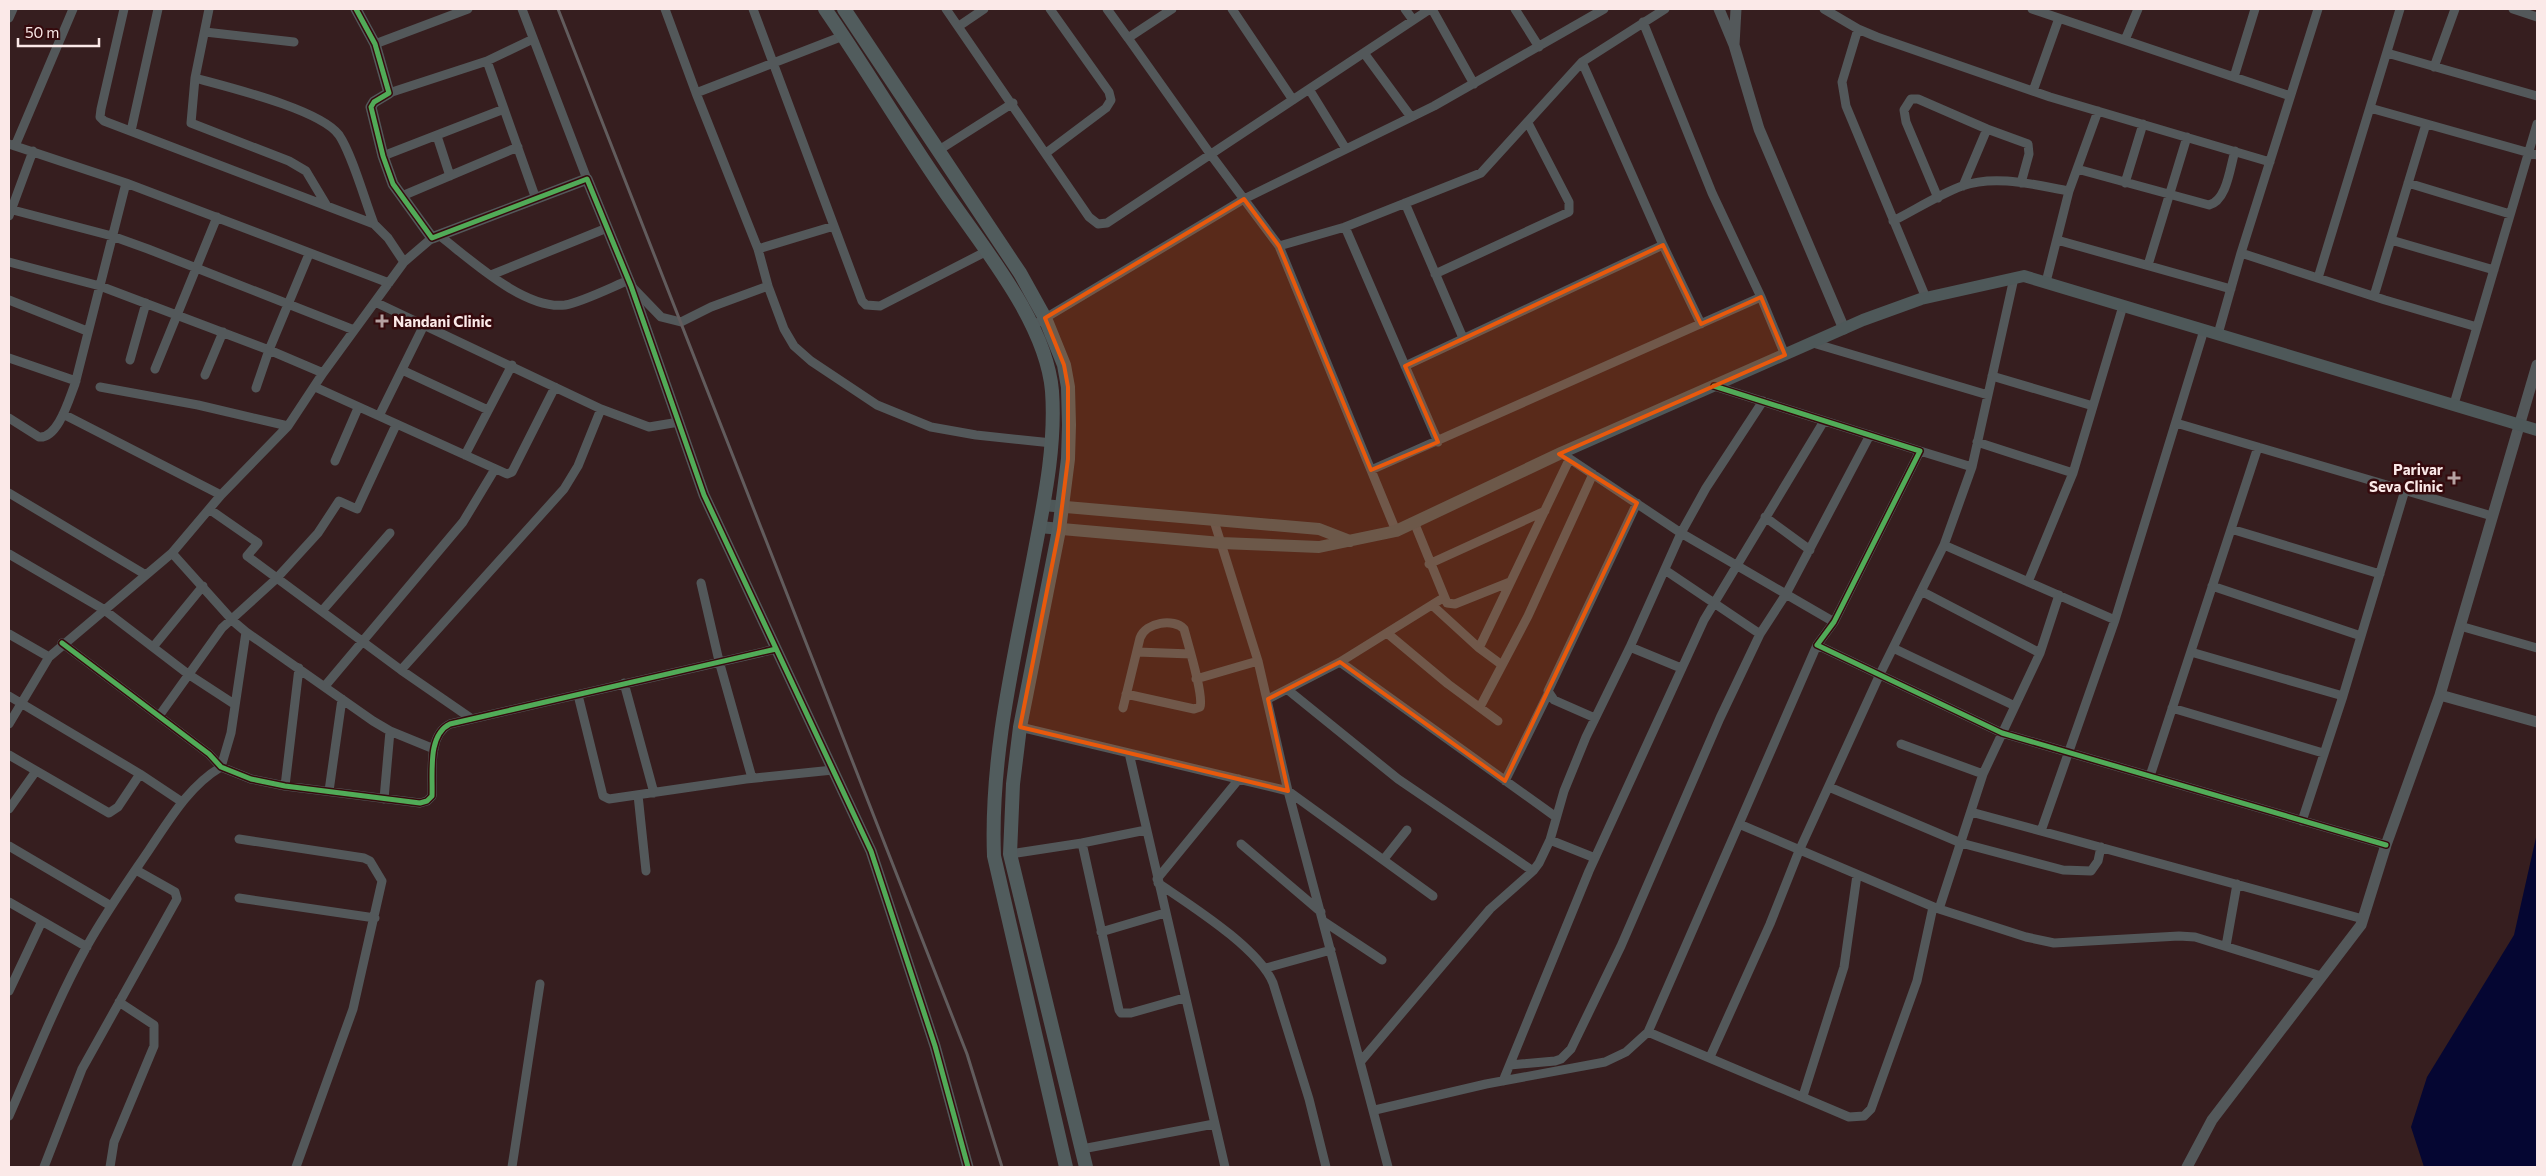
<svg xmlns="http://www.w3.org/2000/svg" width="2546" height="1176" font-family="Commissioner,sans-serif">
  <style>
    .water { fill: #050632 }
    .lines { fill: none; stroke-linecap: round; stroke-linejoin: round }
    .minor { stroke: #53585a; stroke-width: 9 }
    .tertiary { stroke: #53585a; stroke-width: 11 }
    .secondary { stroke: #4e5859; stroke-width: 12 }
    .primary { stroke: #515c5d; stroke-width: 14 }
    .rail { stroke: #625c5d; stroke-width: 3 }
    .cycleway-casing { stroke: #350a0d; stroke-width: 8 }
    .cycleway { stroke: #51ab58; stroke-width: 5 }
    .marked { fill: #e8590c; fill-opacity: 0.2; stroke: #e8590c; stroke-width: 4; stroke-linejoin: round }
    .poi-dot { fill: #b6a2a2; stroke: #350a0d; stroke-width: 2 }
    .labels { text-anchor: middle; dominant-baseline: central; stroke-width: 5; stroke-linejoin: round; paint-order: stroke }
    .poi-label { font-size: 15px; font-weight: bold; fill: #fbe9e8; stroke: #350a0d; text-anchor: start }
  </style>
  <rect width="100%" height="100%" fill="#361e1f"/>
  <path class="water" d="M2537,833V1167H2424L2411,1127L2427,1077L2514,935Z"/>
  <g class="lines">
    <path class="minor" d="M124,9L101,109L100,117L104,121L374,224L388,238L404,262
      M209,9L195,78L191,123L289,161L306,171L327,206
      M522,9L587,179
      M665,9L696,93L758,249L768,286
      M753,9L862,301L866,305L880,306L987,251
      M946,9L1089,217L1098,224L1107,223L1430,9
      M1107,9L1128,38L1172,9
      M1232,9L1293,100
      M1405,9L1413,20
      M1432,9L1474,84
      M1515,9L1539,47
      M1824,9L1858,29L1877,37L2050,97L2270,162
      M2032,9L2290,96
      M2318,9L2241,253L2385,300L2477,327L2454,404
      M2513,9L2537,17
      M9,18L13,9
      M1643,22L1712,193L1761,297L1785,355
      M959,26L984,9
      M1858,29L1842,82L1846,106L1926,298
      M205,32L294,42
      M1128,38L1211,155L1279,246L1396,531
      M2125,40L2138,9
      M375,44L468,9
      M1364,53L1411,117
      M2387,53L2537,96
      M487,61L536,199
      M1582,62L1663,245L1701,324
      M2434,67L2455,9
      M2234,77L2255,9
      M195,78C227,87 320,109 339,135C352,154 365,201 374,224
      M1309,89L1346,149
      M2033,91L2059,18
      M389,93L487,61L533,39
      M696,93L843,36
      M2370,108L2537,155
      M131,131L158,9
      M437,136L450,176
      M9,144L126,183L389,283
      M15,146L73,9
      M939,150L1013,103
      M1046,153L1106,108L1111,100L1109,92L1050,9
      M383,156L504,109
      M2077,169L2209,205C2227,201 2230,167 2235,151
      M2125,183L2143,124
      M2408,183L2510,214
      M1963,186L1987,129
      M402,196L518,147
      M1938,198L1906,122L1904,110L1911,99H1918L1987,129L2028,144L2029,154L2021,183
      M1405,203L1463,338
      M9,209L112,236L148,249L354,330
      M9,216L33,151
      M1893,221C1915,210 1938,195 1962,186C1996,174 2035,185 2069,191
      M1345,227L1438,442
      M440,236C470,259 524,310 565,305C582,302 612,287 629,280
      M2057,240L2231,289
      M2391,240L2494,270
      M1279,246L1345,227L1481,173L1582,62L1665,9
      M758,249L834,226
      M9,262L100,286L269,350L323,373
      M2148,265L2187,137
      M1435,274L1569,212V202L1528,123
      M491,275L607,228
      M2318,278L2400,9
      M2046,282L2069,191L2098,111
      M633,288L661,317L681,322L711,307L768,286L784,329L794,346L811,361L877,405L931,427L976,435L1052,443
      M2374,296L2426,124
      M9,300L87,331
      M375,302L601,409L649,427L679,422
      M1032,326L1244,199L1434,106L1604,9
      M2477,327L2537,124
      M2218,334L2241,253
      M1813,343L1988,395
      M9,358L76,381
      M130,360L146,303
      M1405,366L1663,245
      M155,369L217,217
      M402,370L488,410
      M205,375L223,332
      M1992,376L2093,406
      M1714,386L1920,451L1834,622L1817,645L2002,733L2386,845
      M100,387L198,405L288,426
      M315,387L507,474L512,472L555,387
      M256,388L269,350L309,254
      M63,414L221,495
      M379,416L424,325
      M9,418L39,437C58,439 69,399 75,384L126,183
      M2176,423L2492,516
      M1977,442L2073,473
      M1920,451L1972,467L2014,278
      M1561,453L1681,533L1834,622
      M465,455L512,365
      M335,461L358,408
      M1371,470L1761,297
      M9,493L146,575
      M209,509L258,543L247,556L401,670L472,719
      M1765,517L1810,550
      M1214,521L1258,661L1288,791L1388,1167
      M1414,522L1447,603L1455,604L1510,582
      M2231,529L2380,574
      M1944,545L2115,620
      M172,553L233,621L246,632L373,721L390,731L434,749
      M9,554L103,609L188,674L234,704
      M1429,564L1545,511
      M1665,570L1760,634
      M2028,582L2073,473L2123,306
      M701,583L719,661L752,778
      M2212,586L2361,636
      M1921,591L2040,653
      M2059,595L2040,653L1983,774L1939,909L2026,937L2054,943L2179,936L2195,937L2321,976
      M1432,605L1479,648L1502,665
      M322,611L390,533
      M2460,626L2537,648
      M1387,633L1448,684L1498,721
      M9,634L49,657
      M62,643L209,754L221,767L251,779L285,786L420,803L427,801L432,796C433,774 427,735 450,724L776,649
      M1817,645L1739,824L1936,908
      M153,647L203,586
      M1630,647L1681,668
      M1479,648L1569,460
      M1893,648L2015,706
      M1137,652L1191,654
      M2191,652L2343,696
      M1340,662L1556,817
      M401,670L564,489L578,466L601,409
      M1196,679L1258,661
      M624,683L654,793
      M325,686L463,522L495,469
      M1288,690L1398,779L1533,871
      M578,695L603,796L609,799L746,779L833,770
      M9,696L140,774L182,802
      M1268,699L1340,662L1443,598
      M1480,707L1528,616L1593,474
      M1123,708L1140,638C1146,622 1174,618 1184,629C1188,644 1204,696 1200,707L1194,709L1126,694
      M2172,708L2323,753
      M159,716L222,628L276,579L318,533L339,501L357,509L396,425
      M1595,718L1554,700L1548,691L1637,503
      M9,724L49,657L172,553L221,495L288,426L323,373L404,262L432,238
      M1020,727L1288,791L1433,896
      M1901,744L1983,774
      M1129,753L1225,1167
      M9,755L109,813L118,807L140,774
      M2150,776L2258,447
      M1505,781L1548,694
      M285,786L299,668
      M1829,787L1961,843L2063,870L2091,871L2098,861L2101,847
      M329,791L342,699
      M638,795L646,871
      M384,799L390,731
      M9,809L36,771
      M1971,812L2363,919
      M2302,821L2343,696L2405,490
      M2041,831L2115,620L2204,330
      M239,839L364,858L370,861L382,881L353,1009L296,1167
      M1550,840L1595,858
      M1082,843L1119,1010L1121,1013H1131L1184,998
      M1241,844L1321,912
      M9,846L111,906
      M1010,854L1082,843L1146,830
      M1384,859L1407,830
      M1157,879L1239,779
      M1158,883C1190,905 1259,948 1273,983L1309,1099L1326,1167
      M239,898L375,918
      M9,902L87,947
      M1323,921L1382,960
      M1101,932L1165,913
      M2226,946L2237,884
      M1266,968L1331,950
      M9,991L42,921
      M1648,1032L1849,1117L1864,1116L1871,1109L1917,981L1933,907
      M1710,1057L1770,924L1799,851L1880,674L1944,545L1972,467
      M1361,1061L1490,909L1533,871L1539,863L1550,840L1564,791L1586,737L1630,647L1681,533L1706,488L1763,401
      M1510,1065L1555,1061L1561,1059L1571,1049L1621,946L1720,718L1760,634L1786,594L1870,435
      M1503,1081L1589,871L1704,620L1824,421
      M1803,1096L1844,967L1857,875
      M1375,1110L1486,1084L1605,1062L1626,1052L1648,1032L1739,824
      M9,1116C34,1059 57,1000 87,946C106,912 128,881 149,850C170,819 189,786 221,767L231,733L246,632
      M1082,1149L1214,1124
      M44,1167L82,1069L177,899L175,892L136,870
      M110,1167L114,1142L154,1046V1025L119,1002
      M512,1167L540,984"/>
    <path class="tertiary" d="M356,9L375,44L389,93L374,102L371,107L383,156L393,184L432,238L587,179L631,286L704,495L871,851L935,1046L968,1167
      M1719,9L1734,45L1759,129L1844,329
      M1734,45L1736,9
      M2537,365L2440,695L2537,722
      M2187,1167L2212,1120L2361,925L2386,845L2440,695"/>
    <path class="secondary" d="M1043,505L1319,529L1350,541
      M1039,527L1221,543L1319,547L1396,531L1561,453L1863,320L1921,299L2024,276L2537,430"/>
    <path class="primary" d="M825,9C865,67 901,128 941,186C979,243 1046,320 1052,391C1056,446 1044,502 1034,555C1015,655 990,754 994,856L1066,1167
      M844,9L1020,273L1045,318L1064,365L1068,387L1069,425L1068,459L1059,530L1020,727L1013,784L1010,854L1086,1167"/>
    <path class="rail" d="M558,9L967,1054L1002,1167"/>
    <defs>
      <path id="cycleway" d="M356,9L375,44L389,93L374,102L371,107L383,156L393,184L432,238L587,179L631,286L704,495L871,851L935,1046L968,1167
        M1714,386L1920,451L1834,622L1817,645L2002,733L2386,845
        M62,643L209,754L221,767L251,779L285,786L420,803L427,801L432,796C433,774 427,735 450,724L776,649"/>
    </defs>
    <use href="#cycleway" class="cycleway-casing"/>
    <use href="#cycleway" class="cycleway"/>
  </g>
  <path class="marked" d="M1244,199L1279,246L1371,470L1438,442L1405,366L1663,245L1701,324L1761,297L1785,355L1559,454L1637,503L1505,781L1340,662L1268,699L1288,791L1020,727L1059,530L1068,459V387L1064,365L1045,318Z"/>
  <g class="poi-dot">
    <path d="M379.5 313.5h5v5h5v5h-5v5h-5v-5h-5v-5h5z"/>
    <path d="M2451.5 470.5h5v5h5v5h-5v5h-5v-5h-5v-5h5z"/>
  </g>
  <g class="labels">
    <g class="poi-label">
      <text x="393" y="321">Nandani Clinic</text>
      <text x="2443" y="469" text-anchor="end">Parivar<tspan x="2443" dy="17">Seva Clinic</tspan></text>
    </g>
  </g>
  <rect width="2546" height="1176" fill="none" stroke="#fbe9e8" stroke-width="20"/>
  <path d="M18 38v8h81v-8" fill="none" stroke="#fbe9e8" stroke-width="2.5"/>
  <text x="25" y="38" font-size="15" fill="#fbe9e8" stroke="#350a0d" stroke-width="4" paint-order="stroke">50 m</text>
</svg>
